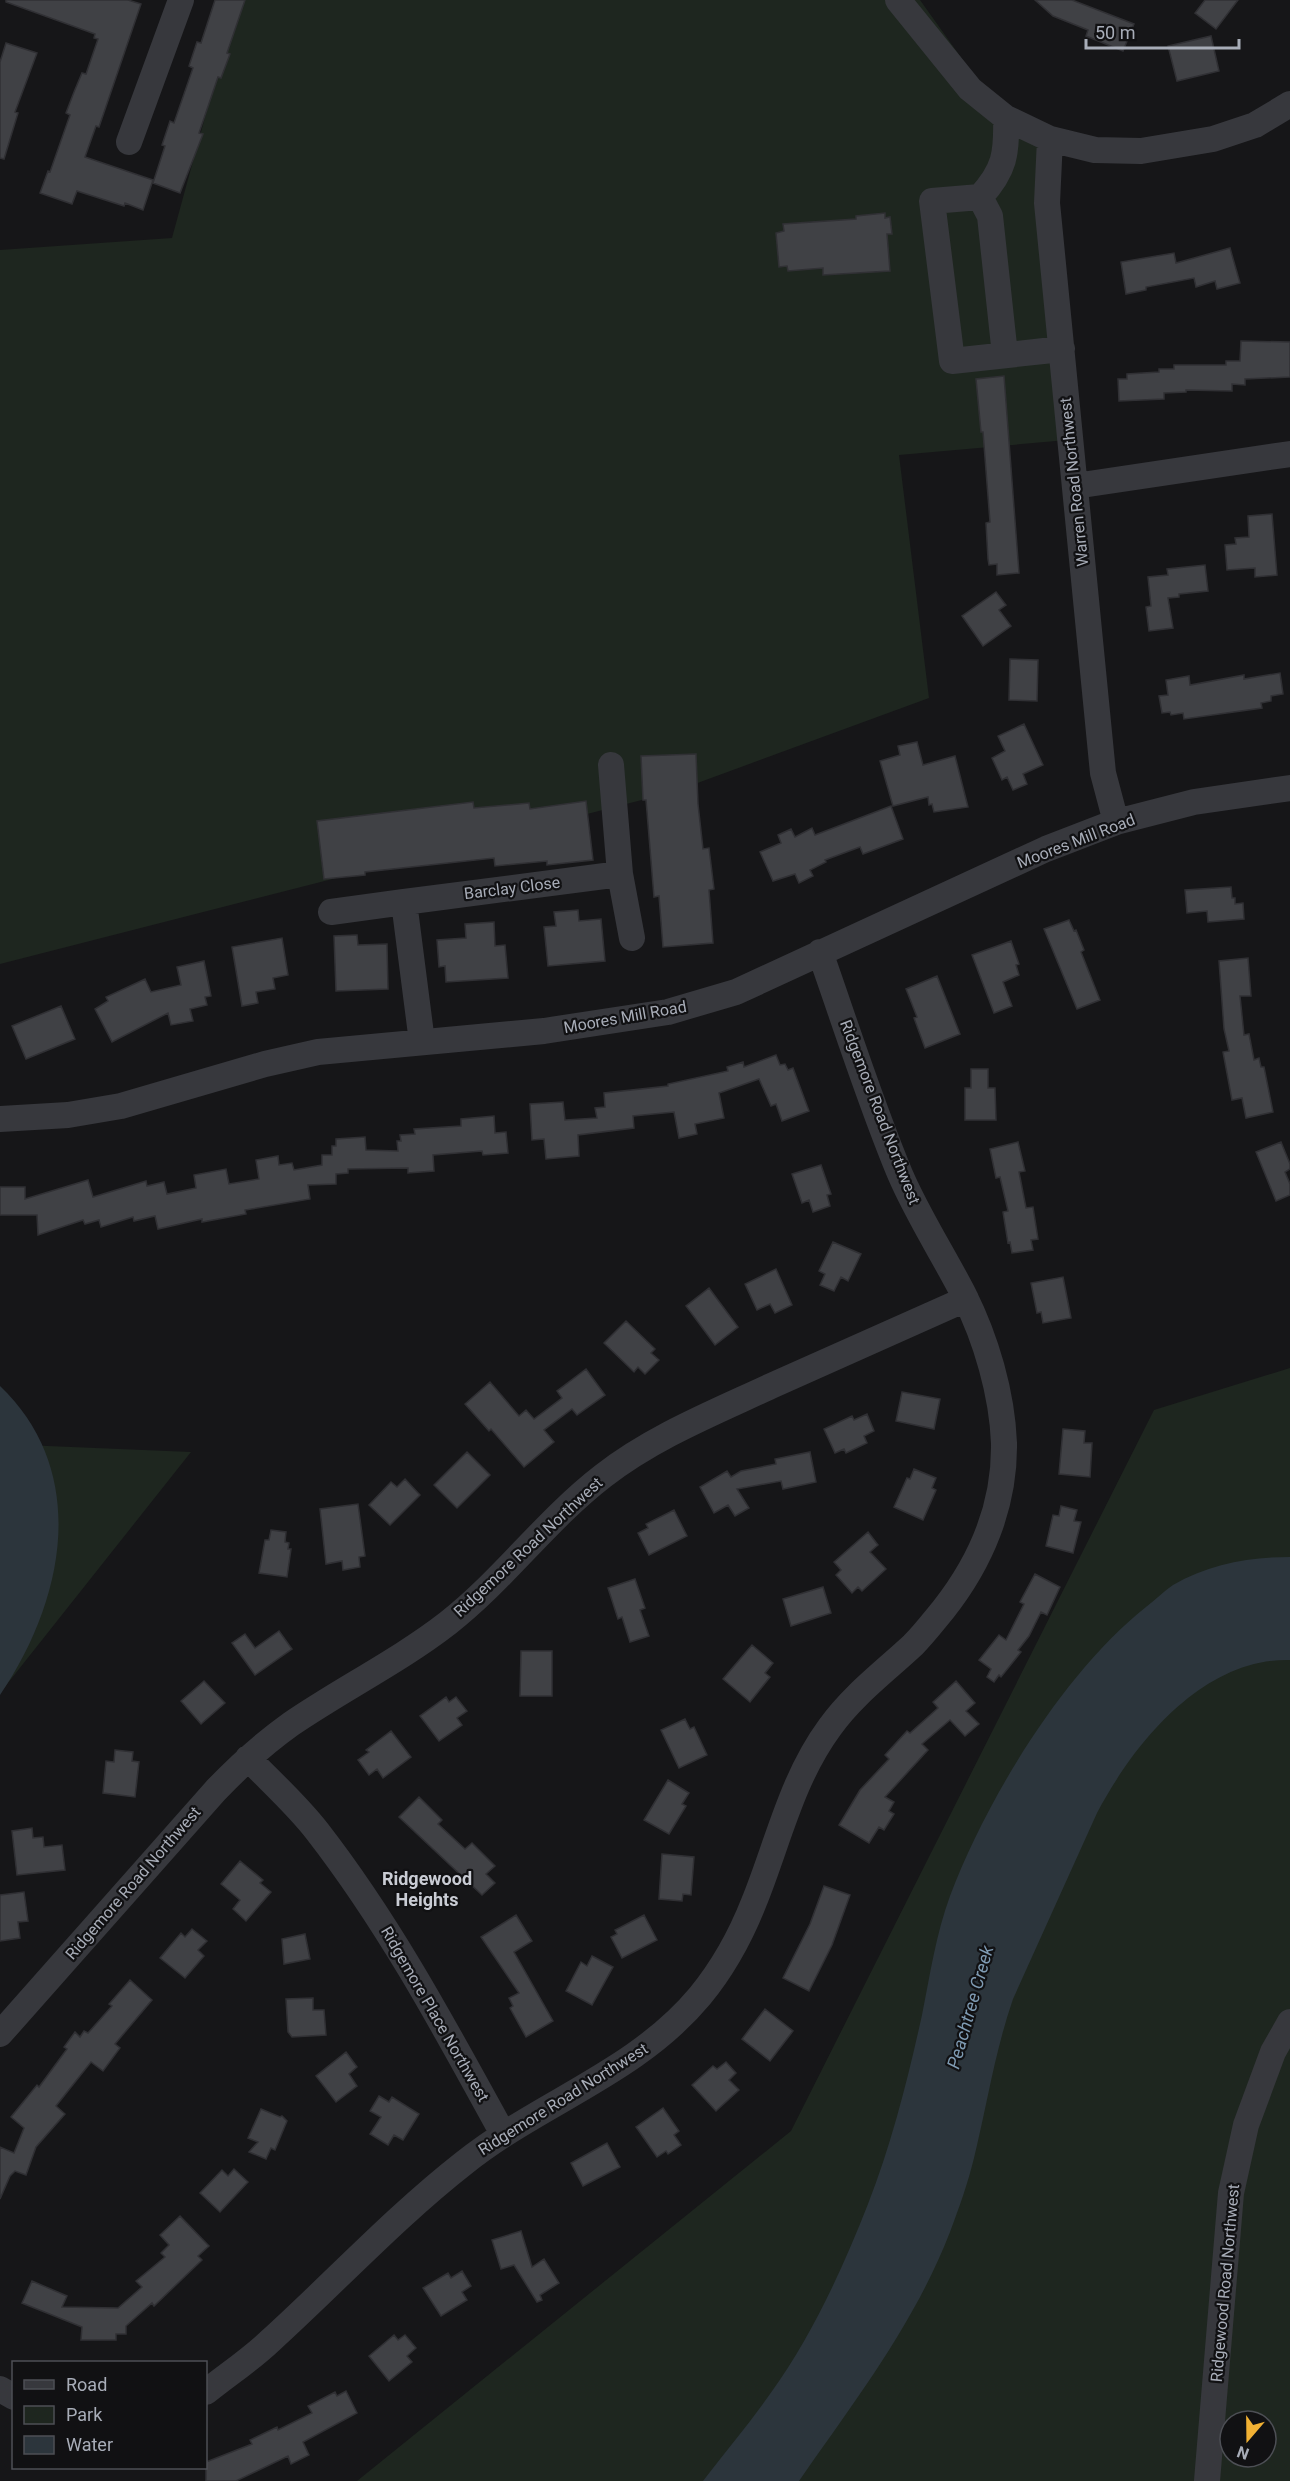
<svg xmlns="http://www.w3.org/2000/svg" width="1290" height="2481" font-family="Roboto,sans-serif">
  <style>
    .green { fill: #1e261f; fill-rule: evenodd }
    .water { fill: #2c353c }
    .building { fill: #404145; stroke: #303034; stroke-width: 1.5 }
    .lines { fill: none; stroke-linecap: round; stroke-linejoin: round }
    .minor { stroke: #37383d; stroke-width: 26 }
    .labels { text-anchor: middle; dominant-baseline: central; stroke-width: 4.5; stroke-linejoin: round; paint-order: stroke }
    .street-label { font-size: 16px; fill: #a8adb8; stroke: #111113 }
    .neighbourhood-label { font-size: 18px; font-weight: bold; fill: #c9ccd4; stroke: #111113 }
    .water-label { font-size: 18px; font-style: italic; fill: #7f9bb3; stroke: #111113 }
  </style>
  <rect width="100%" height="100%" fill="#161618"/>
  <path class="green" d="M237,0H920L970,70L1013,115L1060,132L1038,191L1067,440L899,455L929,698L673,792L0,964V250L172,238Z
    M1290,1368V2481H357L791,2131L1154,1410ZM1230,2421H1266V2457H1230Z
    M0,1444L191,1452L0,1693Z"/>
  <path class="water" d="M0,1386C91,1473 64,1601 0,1695Z
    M1290,1557V1660C1203,1658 1134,1743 1097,1813L1013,1999C995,2051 987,2105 974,2158C968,2183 959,2208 950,2232C915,2323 854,2402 799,2481H703C725,2452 749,2424 770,2394C812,2336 842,2270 868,2204C892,2143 908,2078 922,2015C930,1975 936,1934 950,1896C987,1798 1064,1672 1146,1607C1155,1600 1164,1591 1173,1585C1209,1564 1250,1557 1290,1557Z"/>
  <path class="building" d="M6,0H128L141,4L99,127L96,126L85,157L153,180L143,210L125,203L124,206L77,191L72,204L40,193L48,171L50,172L70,115L66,113L74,92L82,73L86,74L98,39L94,38L95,34L6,2Z
    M215,0H245L227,53L230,54L221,78L218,77L199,133L203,134L180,193L153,183L165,146L162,145L170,121L174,123L193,68L189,66L197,42L201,43Z
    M1035,0H1072L1134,24L1123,51L1086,36L1088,30L1053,16Z
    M1205,0H1238L1216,29L1195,13Z
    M1211,36L1219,71L1177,81L1168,46Z
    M6,43L37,53L15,112L18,113L4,159L0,158V62Z
    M885,213V218L890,217L892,234H887L890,271L823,275V268L788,271L787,266L779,267L776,233L784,231L783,224L856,219V216Z
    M1230,248L1240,283L1217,289L1215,281L1196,287L1194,278L1146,287V290L1126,294L1121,262L1174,253L1176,263Z
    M1241,341L1290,342V377L1245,379V385L1232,384V391L1186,390V392L1164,393V399L1119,401L1118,379H1127V374L1159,372V369H1174V365H1226V361H1240Z
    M1004,376L1019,573L997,575V564L989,565L988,559L986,523L990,522L983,432H981L976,379Z
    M1272,514L1277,575L1255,577V568L1227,570L1225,545L1236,544L1235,538L1249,537L1248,516Z
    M1205,565L1208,591L1179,594V597L1168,598L1173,628L1149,631L1146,607L1151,606L1148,577L1168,575L1167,569Z
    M996,592L1006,605L999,610L1011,626L983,646L962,616Z
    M1010,659L1038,660L1037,701L1009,700Z
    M1280,673L1283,694L1271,696V701L1261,703L1262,708L1184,719L1183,713L1171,715L1170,712L1162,713L1159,696L1168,695L1166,680L1189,676L1190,685L1244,675V679Z
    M1024,724L1043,765L1023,774L1027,784L1013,790L1007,777L1002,780L992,758L1005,751L998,736Z
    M917,742L923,765L955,756L968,807L934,812L932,804L929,805L928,797L893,806L880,761L900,755L898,746Z
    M696,754L698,804L703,849L709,848L714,889L709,890L713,943L663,947L659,896L654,897L646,800H643L641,756Z
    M586,801L593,860L547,865V861L495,866L494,858L365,872V875L324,879L317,821L473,802L474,808L529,803L530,809Z
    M891,806L903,839L863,854L860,847L825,860L826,862L810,870L813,876L799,883L795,874L773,881L760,852L781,843L778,835L791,829L795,837L812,828L815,835Z
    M1231,887L1232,898H1235V904L1243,903L1244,919L1208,922L1207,911L1187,913L1185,890Z
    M578,910L579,921L601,919L605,961L548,966L544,927L556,926L554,912Z
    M1069,920L1074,931L1076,930L1084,950L1081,952L1100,1000L1077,1009L1044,929Z
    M494,922L495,946L505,945L508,978L446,982L445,966L439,967L437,940L466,938L465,924Z
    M357,935L358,945L387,944L388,989L336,991L334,936Z
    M282,938L288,975L273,978L275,989L256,992L258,1003L242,1006L232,947Z
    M1011,941L1019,964L1016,965L1019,975L1003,982L1012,1006L994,1013L972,955Z
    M1248,958L1251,996H1240L1244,1035L1249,1034L1254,1060L1259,1058L1261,1067H1264L1273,1112L1246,1118L1242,1098L1232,1100L1223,1052L1229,1051L1224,1029L1219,961Z
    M204,961L211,996L205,997L207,1005L190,1009L193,1021L171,1025L168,1013L112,1042L95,1009L108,1001L106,997L145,979L151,992L181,985L177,967Z
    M937,976L960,1034L925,1048L914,1018L917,1017L906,989Z
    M61,1006L75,1039L26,1059L12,1026Z
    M776,1055L780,1065L785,1064L788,1070L793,1068L809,1111L782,1121L776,1104L771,1106L759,1079L719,1093L724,1118L695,1124L697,1134L679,1138L674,1112L633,1116L634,1128L578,1135L579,1156L546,1159L544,1139L532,1140L530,1104L563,1102L565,1120L597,1118L595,1108L605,1107L604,1093L668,1086V1084L728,1071L727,1067L743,1062L744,1067Z
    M971,1069H988V1088H995L996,1120H965V1088H971Z
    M494,1116L495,1133L506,1132L508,1153L483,1155L482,1151L433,1155L434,1171L408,1173V1168L348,1169V1173L336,1174V1184L308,1185L310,1199L245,1210L246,1214L202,1222V1219L158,1229L155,1216L134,1221L133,1217L101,1227L99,1220L85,1224L83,1220L38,1235L37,1215H0V1187H25V1199L88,1180L93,1197L146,1181L147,1186L164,1182L167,1194L196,1188L194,1175L226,1169L229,1184L259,1179L256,1160L278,1156L279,1165L292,1163L294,1170L322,1165V1155H332V1146H336V1139L365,1137L366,1150L398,1151L397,1141H401L400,1135L415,1134L414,1129L461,1126V1119Z
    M1018,1142L1025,1171L1019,1172L1026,1208L1033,1207L1038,1239L1031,1240L1033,1250L1012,1253L1010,1242L1008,1243L1003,1212L1008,1211L1000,1177L996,1178L990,1149Z
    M1281,1142L1290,1164V1169L1285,1172L1290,1184V1195L1276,1201L1256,1152Z
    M821,1165L831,1194L827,1195L830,1206L813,1212L809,1200L802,1203L792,1174Z
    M833,1242L861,1254L848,1281L841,1277L834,1291L820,1285L825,1274L819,1271Z
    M776,1269L792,1305L775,1313L770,1304L757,1310L745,1284Z
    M1063,1277L1071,1318L1043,1323L1041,1312L1037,1313L1031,1283Z
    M709,1288L738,1327L715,1345L686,1306Z
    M626,1321L655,1349L651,1353L659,1360L645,1374L638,1367L634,1372L604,1343Z
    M586,1369L605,1395L577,1415L572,1409L544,1430L554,1442L524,1467L491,1429L489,1431L465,1404L490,1382L519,1416L526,1410L534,1419L562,1398L557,1391Z
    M902,1392L940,1399L934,1429L896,1421Z
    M867,1414L874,1431L864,1436L867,1443L846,1453L844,1449L835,1453L824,1429L852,1416L854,1420Z
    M1063,1429L1085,1431L1084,1443H1092L1090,1477L1059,1474Z
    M467,1452L490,1475L457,1508L434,1485Z
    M810,1452L816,1482L783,1489L781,1481L737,1489L749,1508L735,1516L728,1505L714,1513L700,1487L727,1471L731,1477L741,1471L776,1464L775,1459Z
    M914,1469L936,1478L932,1488L936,1490L923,1520L894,1507L907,1478L910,1479Z
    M405,1479L420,1495L390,1525L369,1505L391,1482L397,1487Z
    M358,1504L365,1556L359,1557L360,1567L343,1570L342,1561L326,1564L320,1509Z
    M1061,1506L1077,1510L1074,1521L1081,1522L1073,1553L1046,1546L1053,1515L1059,1516Z
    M674,1510L687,1536L649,1555L638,1533L648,1528L646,1524Z
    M271,1530L286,1532L285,1542L289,1543L288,1549H291L287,1577L259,1573L265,1540H269Z
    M868,1532L878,1545L870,1552L886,1569L862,1591L858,1587L852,1593L836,1575L841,1570L834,1562Z
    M1035,1574L1060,1587L1047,1615L1041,1612L1029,1636L1018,1650L1021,1652L1001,1677L999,1675L994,1682L987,1677L991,1669L979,1660L999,1635L1006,1640L1024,1604L1020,1602Z
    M635,1579L645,1608L640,1610L649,1636L630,1642L622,1617L618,1619L608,1588Z
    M823,1587L831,1613L791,1626L783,1599Z
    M279,1631L292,1649L255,1675L232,1643L245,1634L255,1648Z
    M752,1645L773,1663L765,1673L770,1677L750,1702L723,1679Z
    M521,1651H552V1696H520Z
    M204,1681L225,1703L201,1724L181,1701Z
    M956,1681L975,1703L966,1711L979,1724L965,1736L950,1720L922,1744L928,1750L885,1797L894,1802L889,1811L894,1814L884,1830L879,1827L869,1843L839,1825L860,1790L889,1759L885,1755L907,1731L910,1733L938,1708L933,1702Z
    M446,1697L449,1702L456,1697L467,1711L457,1718L462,1725L439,1741L420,1716Z
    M685,1719L690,1729L694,1727L707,1755L679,1768L661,1730Z
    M391,1731L411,1757L383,1778L377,1769L369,1775L358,1760L369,1752L366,1750Z
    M115,1750L133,1752L132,1761L139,1762L135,1797L103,1793L106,1761L114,1762Z
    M668,1780L689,1793L682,1804L686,1806L669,1834L644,1820Z
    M419,1797L442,1820L438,1824L465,1849L472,1843L495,1866L486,1874L495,1883L482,1895L399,1817Z
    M32,1828L33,1838L43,1837L44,1847L62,1845L65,1870L17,1875L12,1831Z
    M662,1854L694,1857L691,1895L683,1894L682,1901L659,1899Z
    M240,1861L263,1880L260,1883L271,1892L246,1921L233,1909L240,1900L221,1884Z
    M824,1886L850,1895L832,1945L809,1991L783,1978L810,1924Z
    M24,1892L28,1921L18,1922L20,1938L0,1941V1895Z
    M516,1915L532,1941L514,1952L553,2021L526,2037L510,2008L513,2006L509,1998L519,1993L481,1937Z
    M644,1915L657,1940L622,1958L611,1937L617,1934L615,1930Z
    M192,1929L207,1941L198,1950L204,1956L185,1978L160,1958L181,1933L185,1937Z
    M305,1934L310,1959L284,1964L282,1939Z
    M592,1956L613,1967L592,2005L566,1991L581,1962L587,1966Z
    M130,1980L152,2000L115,2044L120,2048L103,2071L91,2062L56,2106L65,2114L36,2147L26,2175L15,2171L10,2176L0,2199V2147L14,2153L24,2128L11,2117L37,2085L39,2087L67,2049L64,2047L75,2032L80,2037L84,2031L88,2033L112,2006L109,2004Z
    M313,1998V2010H324L326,2035L292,2037L288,2032L286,1999Z
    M765,2009L793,2031L770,2061L742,2039Z
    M346,2052L357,2067L349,2074L357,2086L336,2102L316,2076Z
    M726,2062L736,2073L729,2080L739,2090L716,2111L692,2085L713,2066L717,2069Z
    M379,2096L389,2102L392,2097L419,2114L403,2140L394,2135L388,2145L370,2134L381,2117L370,2111Z
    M663,2108L679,2131L674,2135L681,2145L668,2154L666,2151L657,2157L636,2127Z
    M261,2109L280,2117L282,2116L287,2121L275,2150L271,2148L266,2159L249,2152L258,2142L248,2138Z
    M607,2143L620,2167L583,2186L571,2163Z
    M234,2169L248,2182L220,2212L200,2193L222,2170L228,2176Z
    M180,2216L209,2246L198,2256L202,2260L154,2306L152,2303L126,2326V2334H116V2340H81L82,2327L22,2303L32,2281L67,2296L62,2307L118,2308L142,2287L136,2281L165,2257L161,2253L169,2245L160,2235Z
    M521,2231L532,2267L544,2259L559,2283L540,2295L542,2300L537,2302L514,2265L501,2269L492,2240Z
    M462,2271L471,2286L462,2292L467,2300L441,2316L423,2288L448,2273L451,2278Z
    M394,2335L398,2340L405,2335L416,2348L407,2356L412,2362L389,2381L369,2356Z
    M346,2391L357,2413L303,2442L309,2455L291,2464L288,2456L236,2481H206V2462L252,2444L250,2440L277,2427L278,2430L312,2413L308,2406L335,2392L337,2396Z"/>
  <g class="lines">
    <path class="minor" d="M898,0L970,89L1006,118L1050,139L1095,150L1141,151L1213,139L1255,125L1290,104
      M1006,118C1007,153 1005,170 980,197L932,201L952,361L1062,349
      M1050,139L1047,203L1103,773L1116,822
      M129,142L181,0
      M980,197L990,216L1005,355
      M1075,486L1290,454
      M611,765L620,874L632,938
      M331,912L404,902
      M422,1042L404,902L620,874
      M0,1119L68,1115L121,1106L265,1064L318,1052L544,1031L668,1012L736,992L1046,849L1116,822L1194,802L1290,788
      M248,1758C271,1782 297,1805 317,1831C390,1925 446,2030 503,2134
      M0,2034L216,1790C239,1766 263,1744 291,1724C342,1689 399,1661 448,1623C504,1579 546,1520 603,1476C653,1437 713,1413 771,1386C836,1357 901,1328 966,1299
      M0,2389L14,2397
      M206,2392C227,2375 250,2360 270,2341C335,2282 395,2217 464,2163C540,2102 636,2073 700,1996C723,1968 741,1935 754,1902C778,1843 791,1780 830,1727C853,1695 884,1672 913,1645C924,1634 933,1622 943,1610C981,1562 1005,1505 1004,1443C1002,1393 986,1339 964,1295C943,1254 918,1216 900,1174C870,1102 846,1026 820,952
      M1207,2481L1231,2193L1246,2125L1273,2052L1290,2022"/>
  </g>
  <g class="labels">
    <g class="street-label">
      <text transform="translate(1074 482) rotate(-96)">Warren Road Northwest</text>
      <text transform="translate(1076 841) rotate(-21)">Moores Mill Road</text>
      <text transform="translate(512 888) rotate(-7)">Barclay Close</text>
      <text transform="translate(625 1017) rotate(-10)">Moores Mill Road</text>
      <text transform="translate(880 1112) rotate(69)">Ridgemore Road Northwest</text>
      <text transform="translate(528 1547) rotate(-43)">Ridgemore Road Northwest</text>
      <text transform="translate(133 1883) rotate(-49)">Ridgemore Road Northwest</text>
      <text transform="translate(435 2014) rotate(60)">Ridgemore Place Northwest</text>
      <text transform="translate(563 2099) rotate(-32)">Ridgemore Road Northwest</text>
      <text transform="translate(1225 2283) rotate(-85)">Ridgewood Road Northwest</text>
    </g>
    <g class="neighbourhood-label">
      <text x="427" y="1878">Ridgewood<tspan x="427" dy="21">Heights</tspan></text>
    </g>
    <g class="water-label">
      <text transform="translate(970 2007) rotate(-74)">Peachtree Creek</text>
    </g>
  </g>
  <rect x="12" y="2361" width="195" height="108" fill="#111113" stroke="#4d4f55" stroke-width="1.5"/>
  <rect x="24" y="2380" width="30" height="9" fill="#37383d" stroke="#4d4f55" stroke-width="1.5"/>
  <text x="66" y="2391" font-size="18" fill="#a8adb8">Road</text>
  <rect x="24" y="2406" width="30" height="18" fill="#1e261f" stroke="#4d4f55" stroke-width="1.5"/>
  <text x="66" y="2421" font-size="18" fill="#a8adb8">Park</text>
  <rect x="24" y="2436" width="30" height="18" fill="#2c353c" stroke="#4d4f55" stroke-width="1.5"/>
  <text x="66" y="2451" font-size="18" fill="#a8adb8">Water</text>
  <g transform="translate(1248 2439) rotate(200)"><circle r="28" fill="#111113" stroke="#4d4f55" stroke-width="1.5"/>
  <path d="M0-4.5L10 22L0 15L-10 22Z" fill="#f2b134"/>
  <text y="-9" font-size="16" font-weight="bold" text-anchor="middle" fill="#a8adb8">N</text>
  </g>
  <path d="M1086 39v9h153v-9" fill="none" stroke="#a8adb8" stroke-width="3"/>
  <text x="1095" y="39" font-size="18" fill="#a8adb8" stroke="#111113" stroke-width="4.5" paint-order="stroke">50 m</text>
</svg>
